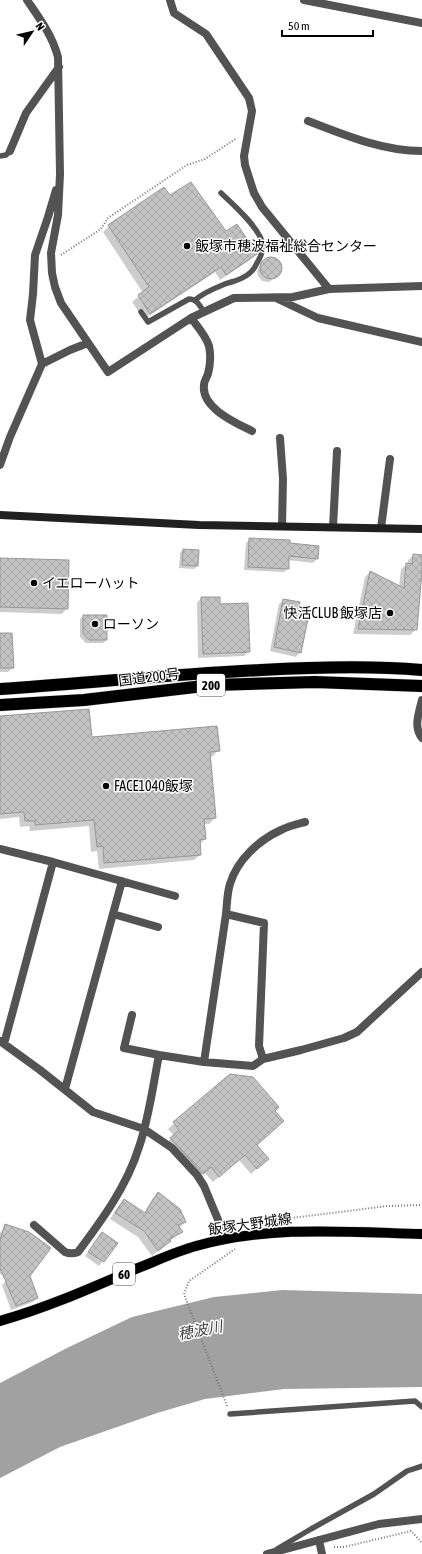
<svg xmlns="http://www.w3.org/2000/svg" width="422" height="1554" font-family="'Asap Condensed','Noto Sans JP',sans-serif">
  <style>
    .water { fill: #a1a1a1 }
    .shadow { fill: #0003 }
    .building { fill: url(#building-cross-hatch); stroke: #979797 }
    .lines { fill: none; stroke-linecap: round; stroke-linejoin: round }
    .primary-casing { stroke: #dbdbdb; stroke-width: 11 }
    .highway-casing { stroke: #dbdbdb; stroke-width: 13 }
    .path { stroke: #757575; stroke-width: 2; stroke-dasharray: 1 2; stroke-linecap: butt }
    .lane { stroke: #535353; stroke-width: 5.5 }
    .street { stroke: #535353; stroke-width: 8 }
    .secondary { stroke: #202020; stroke-width: 8 }
    .primary { stroke: #000; stroke-width: 10 }
    .highway { stroke: #000; stroke-width: 12 }
    .poi-dot { fill: #000; stroke: #fff; stroke-width: 1.5 }
    .labels { text-anchor: middle; dominant-baseline: central; stroke-width: 3; stroke-linejoin: round; paint-order: stroke }
    .shield { fill: #fff; stroke: #4c4c4c; stroke-width: 1 }
    .shield-label { font-size: 13px; font-weight: bold; fill: #000 }
    .poi-label { font-size: 14px; fill: #000; stroke: #fff; text-anchor: start }
    .street-label { font-size: 14px; fill: #000; stroke: #fff }
    .water-label { font-size: 15px; font-style: italic; fill: #424242; stroke: #fff }
  </style>
  <defs>
    <pattern id="building-cross-hatch" width="8" height="8" patternUnits="userSpaceOnUse"><rect width="8" height="8" fill="#c3c3c3"/><path d="M0 0l8 8M0 8l8-8" fill="none" stroke="#a6a6a6"/></pattern>
  </defs>
  <rect width="100%" height="100%" fill="#fff"/>
  <path class="water" d="M282,1290L422,1294V1387L284,1389L205,1399L157,1413L60,1447L0,1478V1383L67,1348L132,1317L214,1297Z"/>
  <path class="shadow" d="M170,197L255,254L250,260L220,280L215,272L144,319L132,302L143,293L103,232L109,226Z
    M267,258L277,260L281,266L278,275L269,282L262,281L258,276L257,271L261,263Z
    M250,539L289,543L317,559L313,563L288,560V568L284,572L244,570L246,543Z
    M183,550L198,551L197,566L194,569L179,568L180,553Z
    M414,555L422,556L416,629L410,635L353,634L365,577L370,572L399,587L401,569L408,564V560Z
    M0,559L67,608L62,614L0,612Z
    M201,598L249,651L244,656L198,658L197,603Z
    M284,600L300,652L296,657L270,651L279,604Z
    M83,616L106,640L103,643H86L80,637V619Z
    M0,634L13,668L8,672H0Z
    M0,717L91,738L218,750L213,756L209,757L215,818L209,824H204L205,839L199,845L200,855L194,860L99,869L97,851L91,852L89,826L30,831L29,826L20,827L19,817L0,819Z
    M230,1075L274,1111L283,1121L256,1145L268,1159L251,1174L239,1160L213,1182L204,1172L196,1179L165,1144L174,1136L168,1129Z
    M158,1193L185,1222L179,1228L181,1232L152,1256L138,1237L110,1219L118,1206L124,1200L144,1213L152,1199Z
    M6,1225L37,1298L33,1302L11,1310L2,1285L6,1281L17,1279L0,1274V1233Z
    M102,1233L116,1243L99,1266L85,1256Z"/>
  <path class="building" d="M191,182L226,231L237,224L257,254L226,275L221,267L150,314L138,295L149,287L108,225L164,187L170,195Z
    M260 268a11 11 0 1 1 22 0a11 11 0 1 1-22 0Z
    M249,538L290,540V543L319,546L318,559L289,556V569L248,567Z
    M183,549L199,550L198,566L182,565Z
    M413,554L422,555V571L417,630L358,629L370,571L404,588L406,563L412,564Z
    M0,558L69,560L68,609L0,607Z
    M201,597H220V604L248,603L250,652L203,654Z
    M283,599L300,602L299,607L310,609L301,653L274,647Z
    M83,615H107V640H89L83,633Z
    M0,633H12L14,668H0Z
    M89,709L92,737L217,726L220,751L210,752L216,818L204,819L206,839L200,840L201,855L104,863L103,846L97,847L94,820L35,825V821H25L24,812L0,814V716Z
    M230,1074L253,1077L279,1107L275,1111L284,1121L257,1145L269,1159L257,1169L245,1155L219,1177L211,1167L203,1174L170,1138L179,1130L173,1122Z
    M158,1192L180,1209L186,1222L178,1225L183,1232L169,1239L171,1241L158,1251L144,1231L115,1213L124,1199L145,1213Z
    M5,1224L29,1232L51,1248L30,1276L38,1298L16,1306L0,1268V1240Z
    M102,1232L118,1243L104,1262L88,1252Z"/>
  <g class="lines">
    <defs>
      <path id="primary" d="M0,1321C46,1308 89,1289 133,1270C154,1262 174,1252 196,1246C269,1225 347,1232 422,1234"/>
      <path id="highway" d="M0,689C87,683 174,674 261,670C314,667 369,665 422,670
        M0,705L84,700L212,685L315,682L422,686"/>
    </defs>
    <use href="#primary" class="primary-casing"/>
    <use href="#highway" class="highway-casing"/>
    <path class="path" d="M61,255L101,229L108,218L187,165L205,159L237,138
      M267,1221L388,1206L422,1205
      M227,1406L184,1294L189,1281L235,1249
      M334,1547H344L411,1531L422,1543"/>
    <path class="lane" d="M0,156L6,155L10,151
      M195,300C203,293 215,288 225,284C230,282 237,281 242,278C249,275 254,270 257,263C260,258 263,252 263,246C262,230 233,204 221,193
      M141,312L148,322L189,299C197,299 200,306 204,312
      M230,1414L415,1401L422,1407
      M277,1549L311,1529L374,1494L407,1471L422,1466"/>
    <path class="street" d="M27,0C40,19 52,35 58,57L60,174L58,215L51,253L52,273L55,287L61,303L108,372L191,318L234,298L293,297L329,289L422,286
      M170,0L174,13L206,34L249,98L252,111L244,156L245,165L254,193L262,207L329,289
      M304,0L422,23
      M308,121C344,135 383,151 422,151
      M10,151L26,113L59,67
      M278,299L318,318L422,342
      M191,318C198,327 206,336 209,346C211,355 210,366 208,374C207,377 204,381 204,385C201,408 236,423 252,431
      M42,364L30,320L33,294L35,255L48,217L56,190
      M280,438L283,479L282,526
      M0,465L10,437L42,364L70,350L88,343
      M333,527L337,451
      M381,528L390,459
      M422,700C419,713 413,727 422,738
      M0,849L53,862L175,896
      M113,914L158,927
      M226,914C227,905 227,893 230,884C237,860 259,840 281,830C288,826 297,824 305,822
      M132,1015L124,1048L159,1055
      M0,1041L40,1070L93,1112L144,1129L172,1148L197,1175L204,1186L226,1239
      M4,1044L53,862
      M204,1062L226,914L264,923L259,1046L263,1059
      M65,1089L122,881
      M34,1225L65,1252C70,1254 73,1254 78,1252C102,1220 127,1186 139,1147C149,1118 153,1085 159,1055L204,1062L253,1066L263,1059L301,1050L344,1038L357,1032L422,972
      M319,1540L322,1554
      M267,1554L379,1524L422,1519"/>
    <path class="secondary" d="M0,515L199,525L422,529"/>
    <use href="#primary" class="primary"/>
    <use href="#highway" class="highway"/>
  </g>
  <g class="poi-dot">
    <circle cx="187" cy="246" r="4"/>
    <circle cx="34" cy="583" r="4"/>
    <circle cx="390" cy="613" r="4"/>
    <circle cx="95" cy="624" r="4"/>
    <circle cx="106" cy="786" r="4"/>
  </g>
  <g class="labels">
    <g class="shield">
      <rect x="197" y="674" width="28" height="22" rx="3"/>
      <rect x="113" y="1263" width="22" height="22" rx="3"/>
    </g>
    <g class="shield-label">
      <text x="211" y="685">200</text>
      <text x="124" y="1274">60</text>
    </g>
    <g class="poi-label">
      <text x="195" y="246">飯塚市穂波福祉総合センター</text>
      <text x="42" y="583">イエローハット</text>
      <text x="382" y="613" text-anchor="end">快活CLUB 飯塚店</text>
      <text x="103" y="624">ローソン</text>
      <text x="114" y="786">FACE1040飯塚</text>
    </g>
    <g class="street-label">
      <text transform="translate(149 677) rotate(-7)">国道200号</text>
      <text transform="translate(250 1224) rotate(-8)">飯塚大野城線</text>
    </g>
    <g class="water-label">
      <text transform="translate(200 1330) rotate(-11)">穂波川</text>
    </g>
  </g>
  <g transform="translate(32 32) rotate(55)" stroke="#ffffff" stroke-width="3" paint-order="stroke">
  <path d="M0-3L7 15L0 10L-7 15Z" fill="#000000"/>
  <text y="-6" font-size="11" font-weight="bold" text-anchor="middle" fill="#000000">N</text>
  </g>
  <path d="M282 30v6h91v-6" fill="none" stroke="#000000" stroke-width="2"/>
  <text x="288" y="30" font-size="12" fill="#000000" stroke="#ffffff" stroke-width="3" paint-order="stroke">50 m</text>
</svg>
